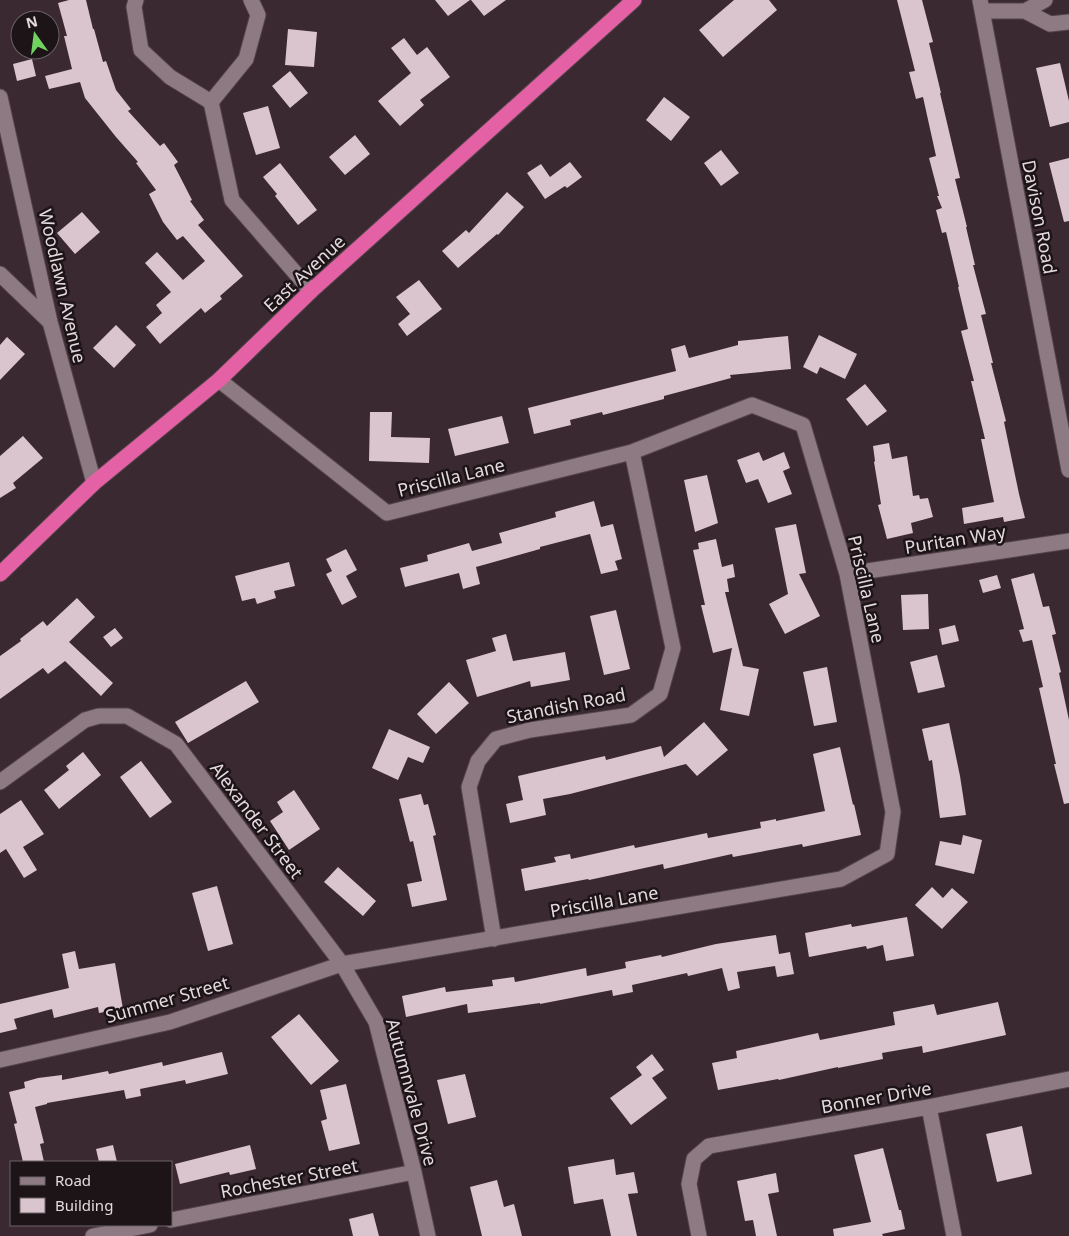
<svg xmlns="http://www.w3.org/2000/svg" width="1069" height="1236" font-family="'Noto Sans',sans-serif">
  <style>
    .building { fill: #dac4cd }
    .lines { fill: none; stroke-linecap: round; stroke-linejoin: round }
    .minor-casing { stroke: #53454b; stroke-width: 17 }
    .highway-casing { stroke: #53454b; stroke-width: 17 }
    .minor { stroke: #8e7a83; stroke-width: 15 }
    .highway { stroke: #e561a5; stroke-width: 15 }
    .labels { text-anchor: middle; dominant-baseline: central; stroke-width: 5; stroke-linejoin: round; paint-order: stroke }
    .street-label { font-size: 18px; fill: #e4d9de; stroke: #1c1417 }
  </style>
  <rect width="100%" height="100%" fill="#3a2930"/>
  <path class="building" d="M69,0H86L93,29H94L103,62L106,61L116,90L131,109L128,111L160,146L164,143L178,162L174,165L192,200L190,201L204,220L198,225L243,276L220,296L222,299L205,313L201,308L160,344L146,327L162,313L156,305L171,292L145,263L157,252L183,280L205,261L183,236L177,240L163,222L149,194L156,190L136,163L138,162L116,137L85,98L80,82L49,89L45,76L72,69L64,36H67L58,3Z
    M435,0H470L448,16Z
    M471,0H506L484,16Z
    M734,0H769L777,10L723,57L699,30Z
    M897,0H922L933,42L929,43L941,93H940L960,178L955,179L967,227H966L975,265H973L986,314L981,315L993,363H991L1006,421L1004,422L1019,494L1025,518L1004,522L1003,517L964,524L962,508L994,502L981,439H985L971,381H974L961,331L968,329L958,287H959L946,232L942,233L936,210L942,208L937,196H939L929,158L936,156L923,97L916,99L909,72L915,71Z
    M288,29L317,32L314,67L285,65Z
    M404,38L417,55L427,47L450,77L420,100L424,105L400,126L378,101L411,73L391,48Z
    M32,59L36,76L17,81L13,64Z
    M1060,63L1069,101V122L1050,127L1036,68Z
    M290,71L308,93L290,108L272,86Z
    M664,97L690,117L671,141L646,120Z
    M268,106L280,148L256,155L243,113Z
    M355,135L370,154L345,175L329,157Z
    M721,150L739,173L721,186L704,163Z
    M1069,158V221L1064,222L1049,163Z
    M570,162L582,177L567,188L565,186L545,199L527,173L541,164L550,177Z
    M280,163L317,210L298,225L275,196L277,194L263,177Z
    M507,192L524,207L498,235L497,234L458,268L442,251L466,230L469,233Z
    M82,212L100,232L75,254L57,233Z
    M419,280L442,309L407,336L398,324L410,314L396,297Z
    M116,325L136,345L114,368L93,348Z
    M819,335L857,354L845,379L820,367L817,374L803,367Z
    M788,336L791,369L730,375L731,378L664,396V399L603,415L602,412L570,420L571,425L534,434L528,408L676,371L671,349L685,345L689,358L738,345V341Z
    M7,337L25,354L0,380V345Z
    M865,384L887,411L867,426L846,399Z
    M370,412H392L391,437L430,438L429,463L369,461Z
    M502,416L509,443L455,456L448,429Z
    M23,436L43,458L13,483L16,488L0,498V456Z
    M889,443L892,459L907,456L913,496L919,495L920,499L928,498L933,517L911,523L913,533L887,539L878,505L881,504L874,462L875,461L873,446Z
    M759,452L763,461L784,452L790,468L783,471L792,494L768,503L758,479L746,483L737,460Z
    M707,475L718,523L695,532L684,480Z
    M594,501L601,527L613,524L622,559L615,561L618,570L601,574L590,534L540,547V549L476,567L480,584L463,589L459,573L405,587L400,568L428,561L427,555L469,543L472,551L502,543L499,533L556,517L555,512Z
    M796,524L806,573L799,574L820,616L785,634L769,604L788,594L775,528Z
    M716,539L722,567L733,564L735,577L727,579L729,592H725L743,666L759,669L749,716L720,710L732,648L713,653L701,605H705L693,550L699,549L698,543Z
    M346,549L357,570L346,576L357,597L342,605L326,574L332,571L326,559Z
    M289,562L295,586L274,591L276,598L257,604L255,598L242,601L235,576Z
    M1034,573L1043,607L1049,606L1056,634L1052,635L1061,672L1059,673L1069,720V803L1064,804L1054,764H1056L1039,688L1043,687L1032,640L1023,642L1019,630L1024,629L1011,579Z
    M997,575L1001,588L983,593L979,580Z
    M928,594L929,629L903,630L901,595Z
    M77,598L95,617L69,642L113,683L101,696L65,661L48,674L43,668L0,699V656L21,641L20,639L43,621L47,626Z
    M616,610L630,669L604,675L590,616Z
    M955,625L959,641L942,645L939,629Z
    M115,628L123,638L111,647L103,637Z
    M506,634L513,661L565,652L570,680L531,687L530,681L477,697L466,660L496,651L492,638Z
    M937,655L945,687L918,693L910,662Z
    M827,667L837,722L814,726L803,672Z
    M246,681L259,702L188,743L175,722Z
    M449,682L469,703L436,734L417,714Z
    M704,722L728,750L697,776L686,764L570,794L543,799L546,815L510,823L506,804L523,800L518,776L605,756L606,760L661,746L664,757Z
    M949,723L960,776L966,815L940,818L932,760L929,761L922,729Z
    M389,729L430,747L423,763L408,757L398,780L372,768Z
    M840,747L853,805L854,804L861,835L803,847L802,844L733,857L732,854L664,869L663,864L589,880L588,879L525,891L521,869L556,862L554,857L570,854L571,859L634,845L635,848L707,833L708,838L761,828L760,822L776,819V821L825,811L813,754Z
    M83,752L101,775L59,809L44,790L69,770L66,766Z
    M141,761L172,802L150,818L120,777Z
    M294,790L320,829L289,850L270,821L283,812L277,802Z
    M421,794L424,805L428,804L436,835L433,836L447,900L412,907L407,884L422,881L413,841L410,842L399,799Z
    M21,800L44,834L23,847L37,870L24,878L6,849L0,853V814Z
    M963,835L982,840L974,874L935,865L940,841L961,845Z
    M338,867L376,901L363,916L324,882Z
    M217,886L233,944L208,951L192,893Z
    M932,887L943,898L952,888L968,902L942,929L915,905Z
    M907,917L914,956L886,961L883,945L867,949L866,946L809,957L805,933L851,924L852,927Z
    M776,935L779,954L790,952L794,974L777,977L775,966L737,972L740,988L728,991L722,968L688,976L687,973L632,985L633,992L613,996L612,990L540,1004V1003L468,1013L467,1004L406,1017L402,996L445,987L446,992L493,986L492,980L514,977L515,982L586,968L587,976L626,968L625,962L661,955L662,957L716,944Z
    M75,951L79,969L115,963L123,1009L99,1013L98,1007L54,1018L52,1009L14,1019L17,1029L0,1033V1004L69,988L62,954Z
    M998,1002L1006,1035L923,1053L922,1046L882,1053L883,1059L838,1068V1067L779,1080L778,1079L718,1090L712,1063L737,1058L736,1051L818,1033L820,1040L895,1025L893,1012L934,1004L937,1015Z
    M299,1014L339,1061L311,1085L271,1037Z
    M222,1052L228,1074L186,1084L185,1080L140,1089L141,1096L126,1099L124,1090L47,1103V1104L35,1107L44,1143L40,1144L44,1162H23L14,1124L17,1123L9,1092L25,1088L24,1082L38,1078L62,1075V1080L108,1071L109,1074L162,1062L163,1066Z
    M652,1054L664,1070L652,1078L667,1098L631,1125L610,1098L642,1075L636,1067Z
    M465,1074L476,1117L448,1124L437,1080Z
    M346,1084L360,1144L329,1151L321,1121L327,1119L320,1090Z
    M1022,1126L1032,1174L997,1182L986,1134Z
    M113,1145L117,1162H99L96,1149Z
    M250,1145L256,1169L230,1175L229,1172L180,1184L175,1164Z
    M883,1148L899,1210H901L905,1229L882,1234L883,1236H834L833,1229L871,1222L854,1155Z
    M614,1159L616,1175L634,1172L638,1193L628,1194L637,1236H611L603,1199L574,1204L568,1167Z
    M776,1173L779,1192L768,1194L777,1236H756L753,1220L745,1221L737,1181Z
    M497,1180L504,1207L514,1204L522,1236H482L470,1187Z
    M373,1213L379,1236H353L349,1219Z"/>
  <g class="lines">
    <defs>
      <path id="minor" d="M136,0L134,7L141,50L170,77L211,102L232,200L311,291
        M980,0L1069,470
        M982,11H1025L1045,0
        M1025,11L1050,24L1069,22
        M0,97L50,322L94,483
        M211,102L246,59L258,15L251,0
        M0,274L50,322
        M847,574L1069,541
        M0,782L85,720L99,716H127L176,744L342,964L376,1022L414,1172L428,1236
        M494,939L469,787L478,761L496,739L530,730L631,715L660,694L673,648L632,452
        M0,1060L170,1022L342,964L841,879L887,854L893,812L847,574L803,425L752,405L632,452L387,513L219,380
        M929,1107L954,1236
        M171,1220L414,1172
        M93,1236L150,1225
        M699,1236L689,1184L694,1159L709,1146L929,1107L1069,1079"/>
      <path id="highway" d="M0,574L94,483L219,380L311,291L634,0"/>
    </defs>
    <use href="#minor" class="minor-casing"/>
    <use href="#highway" class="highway-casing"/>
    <use href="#minor" class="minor"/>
    <use href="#highway" class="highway"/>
  </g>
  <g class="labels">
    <g class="street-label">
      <text transform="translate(1040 217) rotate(79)">Davison Road</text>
      <text transform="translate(304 273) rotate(-43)">East Avenue</text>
      <text transform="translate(63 286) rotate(77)">Woodlawn Avenue</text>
      <text transform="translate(451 477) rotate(-14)">Priscilla Lane</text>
      <text transform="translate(955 539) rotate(-9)">Puritan Way</text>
      <text transform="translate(867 589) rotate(77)">Priscilla Lane</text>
      <text transform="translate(566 705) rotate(-11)">Standish Road</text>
      <text transform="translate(257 820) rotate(53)">Alexander Street</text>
      <text transform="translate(604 901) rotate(-10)">Priscilla Lane</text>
      <text transform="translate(167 999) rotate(-16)">Summer Street</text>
      <text transform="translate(412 1092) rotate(75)">Autumnvale Drive</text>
      <text transform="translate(876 1097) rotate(-10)">Bonner Drive</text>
      <text transform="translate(289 1178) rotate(-11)">Rochester Street</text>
    </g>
  </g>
  <rect x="10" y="1161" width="162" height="65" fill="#1c1417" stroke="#6c6367"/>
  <rect x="20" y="1177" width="25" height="8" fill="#8e7a83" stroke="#6c6367"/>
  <text x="55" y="1186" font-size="15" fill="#e4d9de">Road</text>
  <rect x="20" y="1198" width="25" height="15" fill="#dac4cd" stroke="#6c6367"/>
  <text x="55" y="1211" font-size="15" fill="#e4d9de">Building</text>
  <g transform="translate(35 35) rotate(346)"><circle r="24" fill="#1c1417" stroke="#6c6367"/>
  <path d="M0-4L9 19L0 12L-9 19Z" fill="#70d35f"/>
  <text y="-8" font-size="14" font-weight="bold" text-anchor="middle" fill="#e4d9de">N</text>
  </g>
</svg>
